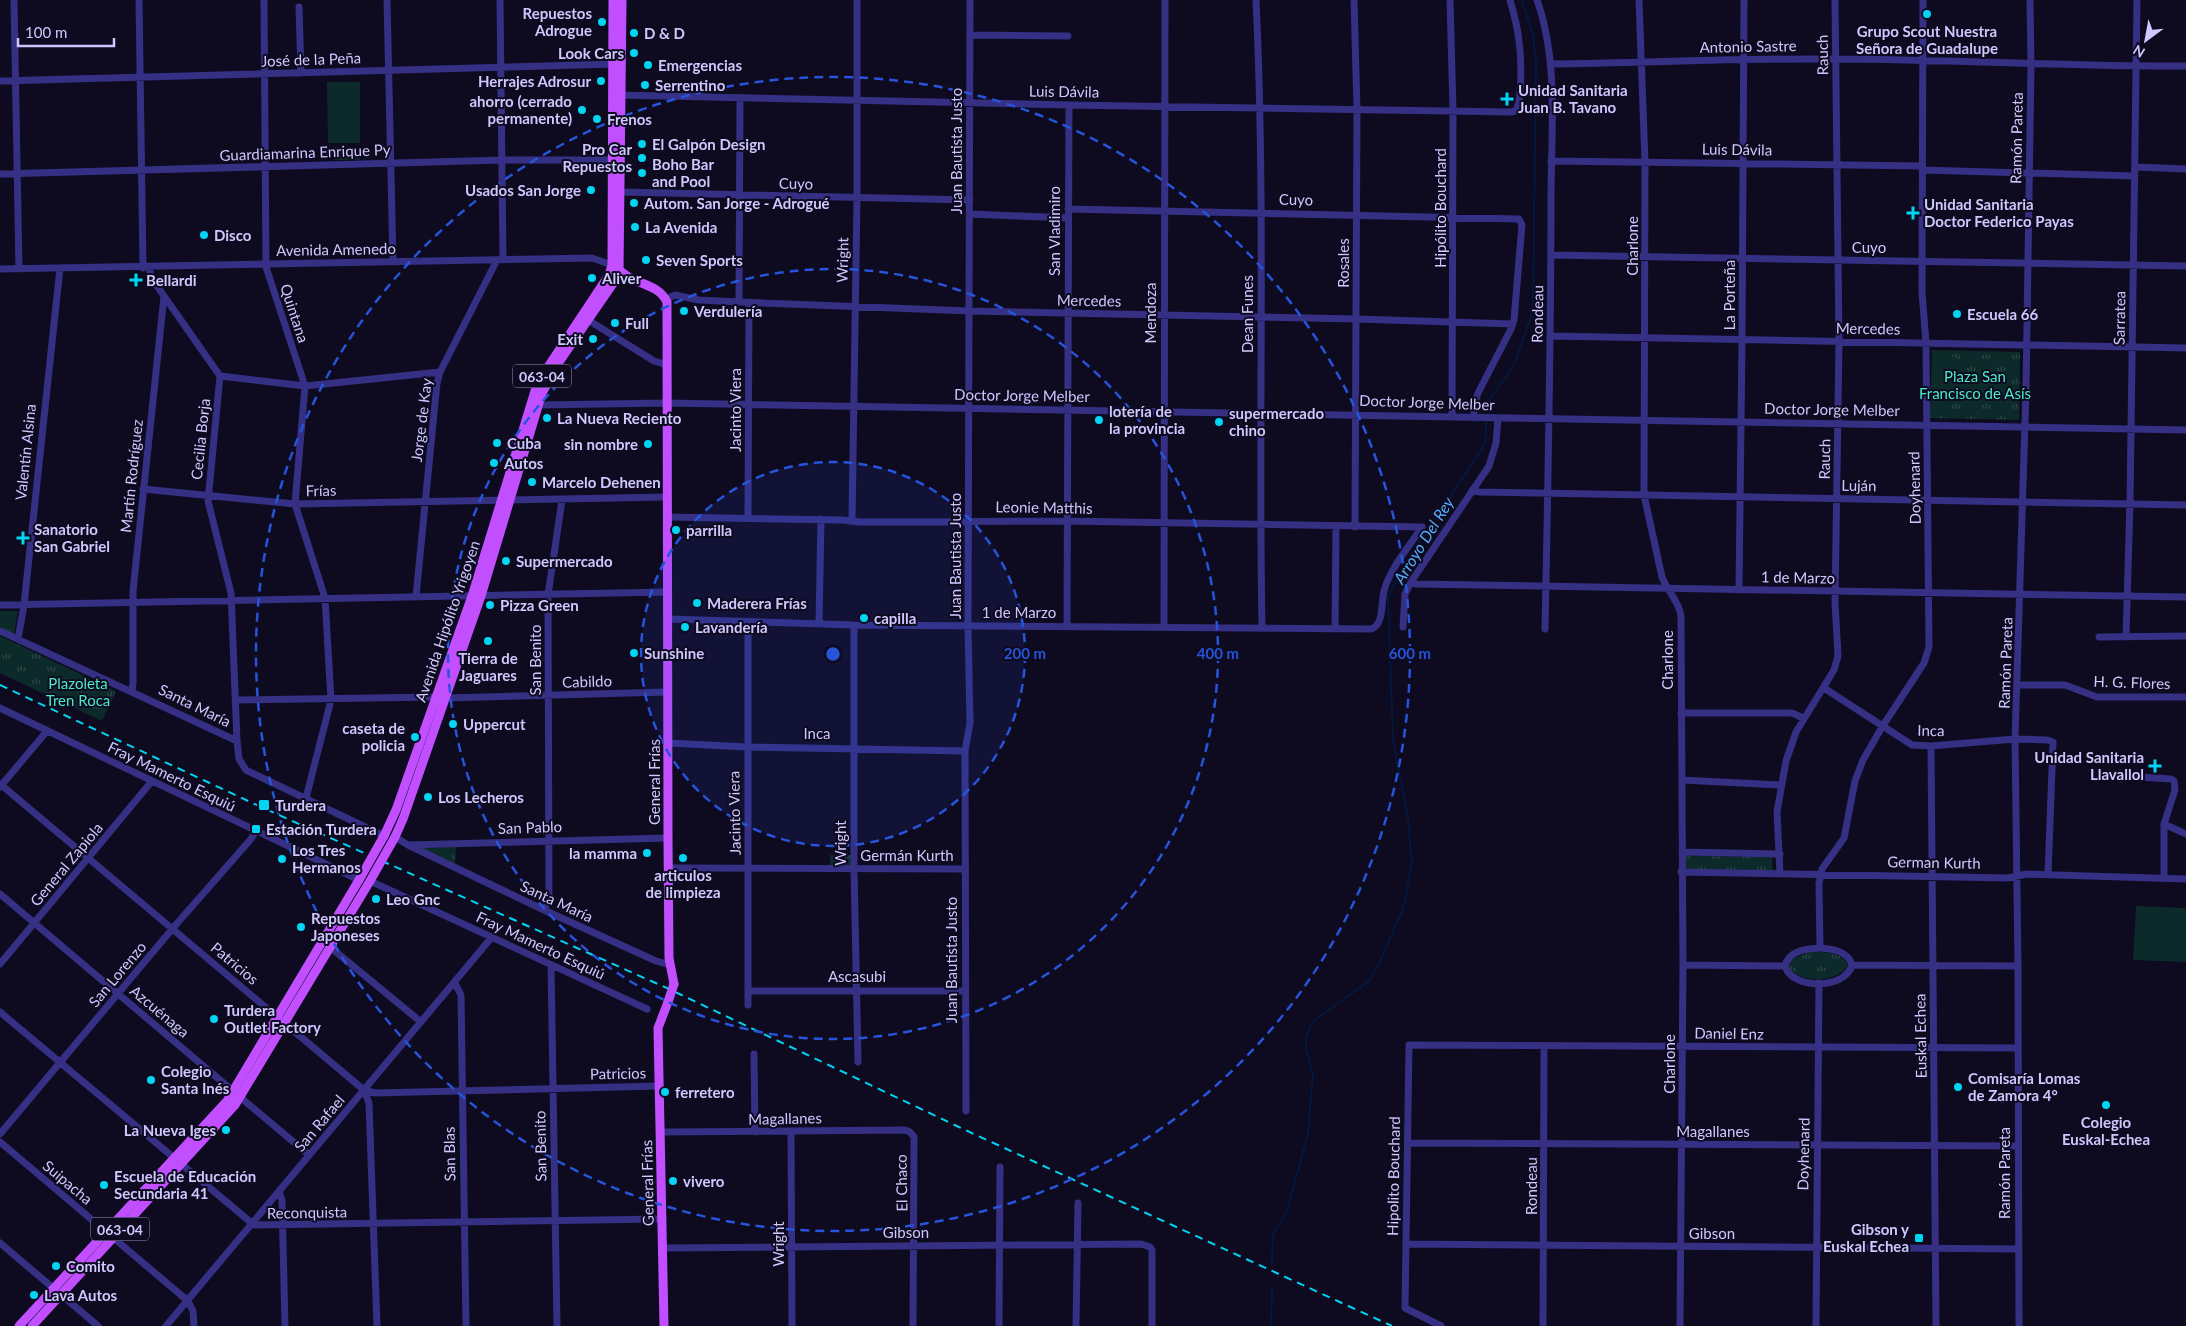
<svg xmlns="http://www.w3.org/2000/svg" width="2186" height="1326" font-family="Lato,sans-serif">
  <style>
    .park { fill: url(#park-tufts) }
    .pitch { fill: #0c2a29 }
    .lines { fill: none; stroke-linecap: round; stroke-linejoin: round }
    .stream { stroke: #04183e; stroke-width: 2 }
    .minor { stroke: #353083; stroke-width: 7 }
    .major { stroke: #c14fff; stroke-width: 9 }
    .rail { stroke: #00d5f3; stroke-width: 2; stroke-dasharray: 8 6; stroke-linecap: butt }
    .major-bridge { stroke: #c14fff; stroke-width: 9 }
    .ring { fill: none; stroke: #2654da; stroke-width: 2.5; stroke-dasharray: 9 6 }
    .poi-dot { fill: #00d5f3; stroke: #0e0a1f; stroke-width: 2 }
    .labels { text-anchor: middle; dominant-baseline: central; stroke-width: 4; stroke-linejoin: round; paint-order: stroke }
    .shield { fill: #0e0a1f; stroke: #958fbc; stroke-width: 1 }
    .shield-label { font-size: 14px; font-weight: bold; fill: #cfc8ff }
    .poi-label { font-size: 15px; font-weight: bold; fill: #cfc8ff; stroke: #0e0a1f; text-anchor: start }
    .street-label { font-size: 15px; fill: #cfc8ff; stroke: #0e0a1f }
    .park-label { font-size: 15px; fill: #48ebc6; stroke: #0e0a1f }
    .water-label { font-size: 16px; font-style: italic; fill: #56adff; stroke: #0e0a1f }
    .centre { fill: #2654da; stroke: #0e0a1f; stroke-width: 2.5 }
    .ring-label { font-size: 15px; text-anchor: middle; font-weight: bold; fill: #2654da; stroke: #0e0a1f; stroke-width: 4; stroke-linejoin: round; paint-order: stroke }
  </style>
  <defs>
    <pattern id="park-tufts" width="24" height="20" patternUnits="userSpaceOnUse" patternTransform="scale(1.25)"><rect width="24" height="20" fill="#0c2a29"/><path d="M3 7l-1-3M5 7V3M7 7l1-3M15 17l-1-3M17 17v-4M19 17l1-3" fill="none" stroke="#2e4749"/></pattern>
  </defs>
  <rect width="100%" height="100%" fill="#0e0a1f"/>
  <path class="park" d="M1932,350L2020,352L2019,420L1930,418Z
    M0,611H18L14,634L0,627Z
    M0,636L116,691L102,721L0,673Z
    M456,847L455,865L420,848Z
    M830,855H852V865H830Z
    M1685,856L1772,857L1773,870L1686,869Z
    M1810,952C1823,952 1842,951 1848,965C1837,984 1799,984 1788,966L1792,959Z"/>
  <path class="pitch" d="M327,82H360V143H328Z
    M334,147H360V160H334Z
    M1935,356L1956,357L1955,383L1935,382Z
    M2136,906L2186,908V962L2133,960Z"/>
  <g class="lines">
    <path class="stream" d="M1488,415L1489,401L1514,365L1533,311L1536,62L1533,34L1522,0
      M1272,1263L1273,1234L1287,1211L1308,1134L1313,1074L1306,1050V1038L1312,1022L1368,982L1380,962L1403,909L1412,864L1408,818L1393,740L1388,597L1401,570L1485,444L1487,419
      M1271,1326L1272,1288"/>
    <path class="minor" d="M14,0L19,269
      M139,0L143,268
      M264,0L266,267L305,386L295,504L325,598L331,700L306,798
      M387,0L393,262
      M500,0L503,260
      M1256,0C1266,209 1258,418 1262,627
      M1354,0L1357,109L1355,527
      M1450,0L1453,110L1452,416
      M1537,0C1559,61 1551,135 1551,199C1551,342 1548,486 1545,629
      M1639,0L1645,161L1644,495L1662,577C1667,591 1679,601 1681,616L1683,965L1680,1326
      M299,7L301,73
      M970,35L1068,36
      M1550,64C1645,63 1739,58 1834,59C1951,59 2068,67 2186,66
      M0,81L616,64
      M617,95L1069,105L1511,112L1515,111C1523,102 1521,55 1519,42C1518,28 1514,14 1510,0
      M1551,161L1922,166
      M2136,167L2186,169
      M1922,170L2135,176
      M0,174L503,160H611
      M621,192L970,200
      M1068,209L1519,219L1522,225L1514,320L1511,329L1478,393L1474,405V418
      M970,214L1068,218
      M1551,255L2186,266
      M0,269L592,258L612,265
      M164,296L220,376L208,501L231,593L237,741
      M666,299L675,295L699,300L739,302L970,311L1357,319L1513,324
      M739,302L740,98
      M588,320L654,361L667,365
      M1550,336L2186,348
      M220,376L305,386L440,372
      M538,405L667,403L2186,430
      M143,489L295,504L667,497
      M1472,490L1479,492L2186,505
      M667,517L842,520L860,522L1066,521L1422,527
      M748,518L749,303
      M852,521L857,198V0
      M1411,582L1416,584L2186,597
      M1739,590L1742,340L1744,0
      M416,596L437,383L440,372L497,260
      M0,605L668,592
      M668,619L854,625L1371,629C1384,626 1381,602 1384,591C1390,568 1409,547 1422,527
      M748,622V1005
      M819,623L821,519
      M854,625V868L858,1062
      M1164,626L1165,0
      M1067,627L1069,105
      M1403,627L1405,594L1411,582L1489,466L1496,443L1498,418
      M1335,629L1336,527
      M0,631L237,741L239,759L246,770L384,836
      M2099,637L2186,636
      M2126,637L2130,503L2137,0
      M18,639L24,605L60,268
      M2018,685H2065L2097,697H2186
      M1824,688L1912,745L1931,746L2015,739L2047,740L2053,742L2048,875
      M132,691L133,683V591L164,296L152,279L149,268
      M446,698L668,692
      M237,700L436,697
      M0,708L359,880
      M1681,713H1792L1803,718
      M668,743L747,747L965,751
      M1931,746L1936,1326
      M2141,777L2171,779L2174,781L2175,790L2164,824V878
      M1682,780L1780,785
      M0,784L364,1090L375,1093L659,1086
      M0,787L47,731
      M2164,824L2186,834
      M395,837L408,845L668,838
      M408,845L544,910L656,961L670,965
      M1682,852L1780,854
      M668,868L965,869
      M1681,872L2008,878L2027,874L2186,879
      M1780,874L1777,812L1786,761L1796,732L1834,670L1838,656L1835,603L1839,342L1835,0
      M370,881L647,1009
      M0,894L233,1091
      M544,910L549,898L548,595L562,500
      M330,947L421,1022
      M1820,948L1819,883L1822,869L1844,838L1855,781L1863,760L1882,727L1924,663L1929,647L1926,343L1922,292L1923,0
      M1820,948C1833,949 1848,951 1852,965C1845,990 1792,990 1785,966C1789,950 1806,949 1820,948Z
      M0,964L152,781
      M551,965L557,1326
      M1683,965L1785,966
      M1852,965L2018,966
      M455,983L461,995L466,1326
      M749,991H965
      M0,1012L254,1225L662,1219
      M754,1054L755,1132
      M364,1090L369,1103L377,1326
      M240,1097L309,1155
      M966,1111L965,751L970,723L968,626L970,0
      M791,1131L792,1326
      M660,1132L905,1130L910,1132L914,1137L913,1326
      M0,1134L173,928L251,839L255,832
      M0,1142L188,1301L193,1311L194,1326
      M1408,1143L2017,1146
      M279,1191L282,1200L285,1326
      M0,1243L98,1326
      M1406,1244L2018,1249
      M662,1248L1141,1244L1150,1247L1152,1250V1326
      M166,1326L492,937
      M999,1326L1000,1167
      M1076,1326L1078,1203
      M1441,1326L1405,1308L1409,1045L2018,1048
      M1543,1326L1544,1046
      M1816,1326L1819,983
      M2019,1326L2018,966L2015,739L2026,390L2031,65L2030,0"/>
    <path class="major" d="M616,268C621,271 625,275 630,278C644,285 660,287 667,302L668,838L669,958L674,984
      M384,836L396,810L472,596L535,391L542,376L609,275L612,265L613,0
      M395,837L403,819L481,596L542,393L559,362L612,285L619,272L622,0
      M19,1326L227,1101L359,880
      M32,1326L235,1105L370,881
      M664,1326L658,1028L668,1002"/>
    <path class="rail" d="M0,685L261,807L669,989L963,1129L1392,1326"/>
    <path class="major-bridge" d="M359,880L384,836
      M370,881L395,837
      M668,1002L674,984"/>
  </g>
  <circle cx="833" cy="654" r="192" fill="#2654da" fill-opacity=".12"/>
  <g class="ring">
    <circle cx="833" cy="654" r="192"/>
    <circle cx="833" cy="654" r="385"/>
    <circle cx="833" cy="654" r="577"/>
  </g>
  <g class="poi-dot">
    <circle cx="1927" cy="14" r="5"/>
    <circle cx="602" cy="22" r="5"/>
    <circle cx="634" cy="33" r="5"/>
    <circle cx="634" cy="53" r="5"/>
    <circle cx="648" cy="65" r="5"/>
    <circle cx="601" cy="81" r="5"/>
    <circle cx="645" cy="85" r="5"/>
    <path d="M1504.5 91.5h5v5h5v5h-5v5h-5v-5h-5v-5h5z"/>
    <circle cx="582" cy="110" r="5"/>
    <circle cx="597" cy="119" r="5"/>
    <circle cx="642" cy="144" r="5"/>
    <circle cx="642" cy="158" r="5"/>
    <circle cx="642" cy="173" r="5"/>
    <circle cx="591" cy="190" r="5"/>
    <circle cx="634" cy="203" r="5"/>
    <path d="M1910.5 205.5h5v5h5v5h-5v5h-5v-5h-5v-5h5z"/>
    <circle cx="635" cy="227" r="5"/>
    <circle cx="204" cy="235" r="5"/>
    <circle cx="646" cy="260" r="5"/>
    <circle cx="592" cy="278" r="5"/>
    <path d="M133.5 272.5h5v5h5v5h-5v5h-5v-5h-5v-5h5z"/>
    <circle cx="684" cy="311" r="5"/>
    <circle cx="1957" cy="314" r="5"/>
    <circle cx="615" cy="323" r="5"/>
    <circle cx="593" cy="339" r="5"/>
    <circle cx="547" cy="418" r="5"/>
    <circle cx="1099" cy="420" r="5"/>
    <circle cx="1219" cy="422" r="5"/>
    <circle cx="497" cy="443" r="5"/>
    <circle cx="648" cy="444" r="5"/>
    <circle cx="494" cy="463" r="5"/>
    <circle cx="532" cy="482" r="5"/>
    <circle cx="676" cy="530" r="5"/>
    <path d="M20.5 530.5h5v5h5v5h-5v5h-5v-5h-5v-5h5z"/>
    <circle cx="506" cy="561" r="5"/>
    <circle cx="697" cy="603" r="5"/>
    <circle cx="490" cy="605" r="5"/>
    <circle cx="864" cy="618" r="5"/>
    <circle cx="685" cy="627" r="5"/>
    <circle cx="488" cy="641" r="5"/>
    <circle cx="634" cy="653" r="5"/>
    <circle cx="453" cy="724" r="5"/>
    <circle cx="415" cy="737" r="5"/>
    <path d="M2152.5 758.5h5v5h5v5h-5v5h-5v-5h-5v-5h5z"/>
    <circle cx="428" cy="797" r="5"/>
    <rect x="258" y="799" width="12" height="12" rx="2.5"/>
    <rect x="251" y="824" width="10" height="10" rx="2.5"/>
    <circle cx="647" cy="853" r="5"/>
    <circle cx="683" cy="858" r="5"/>
    <circle cx="282" cy="859" r="5"/>
    <circle cx="376" cy="899" r="5"/>
    <circle cx="301" cy="927" r="5"/>
    <circle cx="214" cy="1019" r="5"/>
    <circle cx="151" cy="1080" r="5"/>
    <circle cx="1958" cy="1087" r="5"/>
    <circle cx="665" cy="1092" r="5"/>
    <circle cx="2106" cy="1105" r="5"/>
    <circle cx="226" cy="1130" r="5"/>
    <circle cx="673" cy="1181" r="5"/>
    <circle cx="104" cy="1185" r="5"/>
    <rect x="1914" y="1233" width="10" height="10" rx="2.5"/>
    <circle cx="56" cy="1266" r="5"/>
    <circle cx="34" cy="1295" r="5"/>
  </g>
  <g class="labels">
    <g class="shield">
      <rect x="513" y="364.5" width="58" height="23" rx="4"/>
      <rect x="91" y="1217.5" width="58" height="23" rx="4"/>
    </g>
    <g class="shield-label">
      <text x="542" y="376">063-04</text>
      <text x="120" y="1229">063-04</text>
    </g>
    <g class="poi-label">
      <text x="592" y="13" text-anchor="end">Repuestos<tspan x="592" dy="17">Adrogue</tspan></text>
      <text x="1927" y="31" text-anchor="middle">Grupo Scout Nuestra<tspan x="1927" dy="17">Señora de Guadalupe</tspan></text>
      <text x="644" y="33">D &amp; D</text>
      <text x="624" y="53" text-anchor="end">Look Cars</text>
      <text x="658" y="65">Emergencias</text>
      <text x="591" y="81" text-anchor="end">Herrajes Adrosur</text>
      <text x="655" y="85">Serrentino</text>
      <text x="1518" y="90">Unidad Sanitaria<tspan x="1518" dy="17">Juan B. Tavano</tspan></text>
      <text x="572" y="101" text-anchor="end">ahorro (cerrado<tspan x="572" dy="17">permanente)</tspan></text>
      <text x="607" y="119">Frenos</text>
      <text x="652" y="144">El Galpón Design</text>
      <text x="632" y="149" text-anchor="end">Pro Car<tspan x="632" dy="17">Repuestos</tspan></text>
      <text x="652" y="164">Boho Bar<tspan x="652" dy="17">and Pool</tspan></text>
      <text x="581" y="190" text-anchor="end">Usados San Jorge</text>
      <text x="644" y="203">Autom. San Jorge - Adrogué</text>
      <text x="1924" y="204">Unidad Sanitaria<tspan x="1924" dy="17">Doctor Federico Payas</tspan></text>
      <text x="645" y="227">La Avenida</text>
      <text x="214" y="235">Disco</text>
      <text x="656" y="260">Seven Sports</text>
      <text x="602" y="278">Aliver</text>
      <text x="146" y="280">Bellardi</text>
      <text x="694" y="311">Verdulería</text>
      <text x="1967" y="314">Escuela 66</text>
      <text x="625" y="323">Full</text>
      <text x="583" y="339" text-anchor="end">Exit</text>
      <text x="1109" y="411">lotería de<tspan x="1109" dy="17">la provincia</tspan></text>
      <text x="1229" y="413">supermercado<tspan x="1229" dy="17">chino</tspan></text>
      <text x="557" y="418">La Nueva Reciento</text>
      <text x="507" y="443">Cuba</text>
      <text x="638" y="444" text-anchor="end">sin nombre</text>
      <text x="504" y="463">Autos</text>
      <text x="542" y="482">Marcelo Dehenen</text>
      <text x="34" y="529">Sanatorio<tspan x="34" dy="17">San Gabriel</tspan></text>
      <text x="686" y="530">parrilla</text>
      <text x="516" y="561">Supermercado</text>
      <text x="707" y="603">Maderera Frías</text>
      <text x="500" y="605">Pizza Green</text>
      <text x="874" y="618">capilla</text>
      <text x="695" y="627">Lavandería</text>
      <text x="644" y="653">Sunshine</text>
      <text x="488" y="658" text-anchor="middle">Tierra de<tspan x="488" dy="17">Jaguares</tspan></text>
      <text x="463" y="724">Uppercut</text>
      <text x="405" y="728" text-anchor="end">caseta de<tspan x="405" dy="17">policia</tspan></text>
      <text x="2144" y="757" text-anchor="end">Unidad Sanitaria<tspan x="2144" dy="17">Llavallol</tspan></text>
      <text x="438" y="797">Los Lecheros</text>
      <text x="275" y="805">Turdera</text>
      <text x="266" y="829">Estación Turdera</text>
      <text x="292" y="850">Los Tres<tspan x="292" dy="17">Hermanos</tspan></text>
      <text x="637" y="853" text-anchor="end">la mamma</text>
      <text x="683" y="875" text-anchor="middle">articulos<tspan x="683" dy="17">de limpieza</tspan></text>
      <text x="386" y="899">Leo Gnc</text>
      <text x="311" y="918">Repuestos<tspan x="311" dy="17">Japoneses</tspan></text>
      <text x="224" y="1010">Turdera<tspan x="224" dy="17">Outlet Factory</tspan></text>
      <text x="161" y="1071">Colegio<tspan x="161" dy="17">Santa Inés</tspan></text>
      <text x="1968" y="1078">Comisaría Lomas<tspan x="1968" dy="17">de Zamora 4°</tspan></text>
      <text x="675" y="1092">ferretero</text>
      <text x="2106" y="1122" text-anchor="middle">Colegio<tspan x="2106" dy="17">Euskal-Echea</tspan></text>
      <text x="216" y="1130" text-anchor="end">La Nueva Iges</text>
      <text x="114" y="1176">Escuela de Educación<tspan x="114" dy="17">Secundaria 41</tspan></text>
      <text x="683" y="1181">vivero</text>
      <text x="1909" y="1229" text-anchor="end">Gibson y<tspan x="1909" dy="17">Euskal Echea</tspan></text>
      <text x="66" y="1266">Comito</text>
      <text x="44" y="1295">Lava Autos</text>
    </g>
    <g class="street-label">
      <text transform="translate(1748 46) rotate(-1)">Antonio Sastre</text>
      <text transform="translate(1822 55) rotate(-91)">Rauch</text>
      <text transform="translate(311 59) rotate(-2)">José de la Peña</text>
      <text transform="translate(1064 91) rotate(1)">Luis Dávila</text>
      <text transform="translate(2016 138) rotate(-89)">Ramón Pareta</text>
      <text transform="translate(1737 149) rotate(1)">Luis Dávila</text>
      <text transform="translate(956 151) rotate(-90)">Juan Bautista Justo</text>
      <text transform="translate(305 152) rotate(-2)">Guardiamarina Enrique Py</text>
      <text transform="translate(796 183) rotate(1)">Cuyo</text>
      <text transform="translate(1296 199) rotate(1)">Cuyo</text>
      <text transform="translate(1440 208) rotate(-90)">Hipólito Bouchard</text>
      <text transform="translate(1054 231) rotate(-90)">San Vladimiro</text>
      <text transform="translate(1632 246) rotate(-90)">Charlone</text>
      <text x="1869" y="247">Cuyo</text>
      <text transform="translate(336 249) rotate(-1)">Avenida Amenedo</text>
      <text transform="translate(842 260) rotate(-89)">Wright</text>
      <text transform="translate(1343 263) rotate(-90)">Rosales</text>
      <text transform="translate(1729 295) rotate(-90)">La Porteña</text>
      <text transform="translate(1089 300) rotate(1)">Mercedes</text>
      <text transform="translate(295 313) rotate(72)">Quintana</text>
      <text transform="translate(1150 313) rotate(-90)">Mendoza</text>
      <text transform="translate(1247 314) rotate(-90)">Dean Funes</text>
      <text transform="translate(1537 314) rotate(-89)">Rondeau</text>
      <text transform="translate(2119 318) rotate(-89)">Sarratea</text>
      <text transform="translate(1868 328) rotate(1)">Mercedes</text>
      <text transform="translate(1022 395) rotate(1)">Doctor Jorge Melber</text>
      <text transform="translate(1427 402) rotate(2)">Doctor Jorge Melber</text>
      <text transform="translate(1832 409) rotate(1)">Doctor Jorge Melber</text>
      <text transform="translate(735 410) rotate(-90)">Jacinto Viera</text>
      <text transform="translate(421 420) rotate(-83)">Jorge de Kay</text>
      <text transform="translate(200 439) rotate(-84)">Cecilia Borja</text>
      <text transform="translate(25 452) rotate(-84)">Valentín Alsina</text>
      <text transform="translate(1824 459) rotate(-89)">Rauch</text>
      <text transform="translate(131 476) rotate(-84)">Martín Rodríguez</text>
      <text transform="translate(1859 485) rotate(1)">Luján</text>
      <text transform="translate(1914 488) rotate(-91)">Doyhenard</text>
      <text transform="translate(321 490) rotate(-1)">Frías</text>
      <text transform="translate(1044 507) rotate(1)">Leonie Matthis</text>
      <text transform="translate(955 556) rotate(-90)">Juan Bautista Justo</text>
      <text transform="translate(1798 577) rotate(1)">1 de Marzo</text>
      <text x="1019" y="612">1 de Marzo</text>
      <text transform="translate(447 621) rotate(-71)">Avenida Hipólito Yrigoyen</text>
      <text transform="translate(535 660) rotate(-90)">San Benito</text>
      <text transform="translate(1667 660) rotate(-90)">Charlone</text>
      <text transform="translate(2005 663) rotate(-88)">Ramón Pareta</text>
      <text transform="translate(587 681) rotate(-2)">Cabildo</text>
      <text transform="translate(2132 682) rotate(2)">H. G. Flores</text>
      <text transform="translate(195 705) rotate(26)">Santa María</text>
      <text transform="translate(1931 730) rotate(1)">Inca</text>
      <text x="817" y="733">Inca</text>
      <text transform="translate(172 776) rotate(26)">Fray Mamerto Esquiú</text>
      <text transform="translate(654 782) rotate(-90)">General Frías</text>
      <text transform="translate(734 813) rotate(-91)">Jacinto Viera</text>
      <text transform="translate(530 827) rotate(-2)">San Pablo</text>
      <text transform="translate(840 843) rotate(-90)">Wright</text>
      <text x="907" y="855">Germán Kurth</text>
      <text transform="translate(1934 862) rotate(1)">German Kurth</text>
      <text transform="translate(66 864) rotate(-50)">General Zapiola</text>
      <text transform="translate(557 901) rotate(25)">Santa María</text>
      <text transform="translate(541 945) rotate(25)">Fray Mamerto Esquiú</text>
      <text transform="translate(951 960) rotate(-90)">Juan Bautista Justo</text>
      <text transform="translate(235 963) rotate(40)">Patricios</text>
      <text transform="translate(117 974) rotate(-50)">San Lorenzo</text>
      <text x="857" y="976">Ascasubi</text>
      <text transform="translate(160 1011) rotate(40)">Azcuénaga</text>
      <text transform="translate(1729 1033) rotate(1)">Daniel Enz</text>
      <text transform="translate(1920 1036) rotate(-91)">Euskal Echea</text>
      <text transform="translate(1669 1064) rotate(-90)">Charlone</text>
      <text transform="translate(618 1073) rotate(-1)">Patricios</text>
      <text transform="translate(785 1118) rotate(-1)">Magallanes</text>
      <text transform="translate(319 1123) rotate(-50)">San Rafael</text>
      <text x="1713" y="1131">Magallanes</text>
      <text transform="translate(540 1146) rotate(-91)">San Benito</text>
      <text transform="translate(449 1154) rotate(-91)">San Blas</text>
      <text transform="translate(1803 1154) rotate(-89)">Doyhenard</text>
      <text transform="translate(2004 1173) rotate(-90)">Ramón Pareta</text>
      <text transform="translate(1393 1176) rotate(-89)">Hipolito Bouchard</text>
      <text transform="translate(68 1182) rotate(40)">Suipacha</text>
      <text transform="translate(647 1183) rotate(-91)">General Frías</text>
      <text transform="translate(901 1183) rotate(-91)">El Chaco</text>
      <text transform="translate(1531 1186) rotate(-90)">Rondeau</text>
      <text transform="translate(307 1212) rotate(-1)">Reconquista</text>
      <text x="906" y="1232">Gibson</text>
      <text x="1712" y="1233">Gibson</text>
      <text transform="translate(778 1244) rotate(-90)">Wright</text>
    </g>
    <g class="park-label">
      <text x="1975" y="376">Plaza San<tspan x="1975" dy="17">Francisco de Asís</tspan></text>
      <text x="78" y="683">Plazoleta<tspan x="78" dy="17">Tren Roca</tspan></text>
    </g>
    <g class="water-label">
      <text transform="translate(1423 540) rotate(-58)">Arroyo Del Rey</text>
    </g>
  </g>
  <circle cx="833" cy="654" r="8" class="centre"/>
  <g class="ring-label">
    <text x="1025" y="659">200 m</text>
    <text x="1218" y="659">400 m</text>
    <text x="1410" y="659">600 m</text>
  </g>
  <g transform="translate(2146 40) rotate(212)" stroke="#0e0a1f" stroke-width="4" paint-order="stroke">
  <path d="M0-4L9 19L0 12L-9 19Z" fill="#cfc8ff"/>
  <text y="-8" font-size="14" font-weight="bold" text-anchor="middle" fill="#cfc8ff">N</text>
  </g>
  <path d="M18 38v8h96v-8" fill="none" stroke="#cfc8ff" stroke-width="2.5"/>
  <text x="25" y="38" font-size="15" fill="#cfc8ff" stroke="#0e0a1f" stroke-width="4" paint-order="stroke">100 m</text>
</svg>
